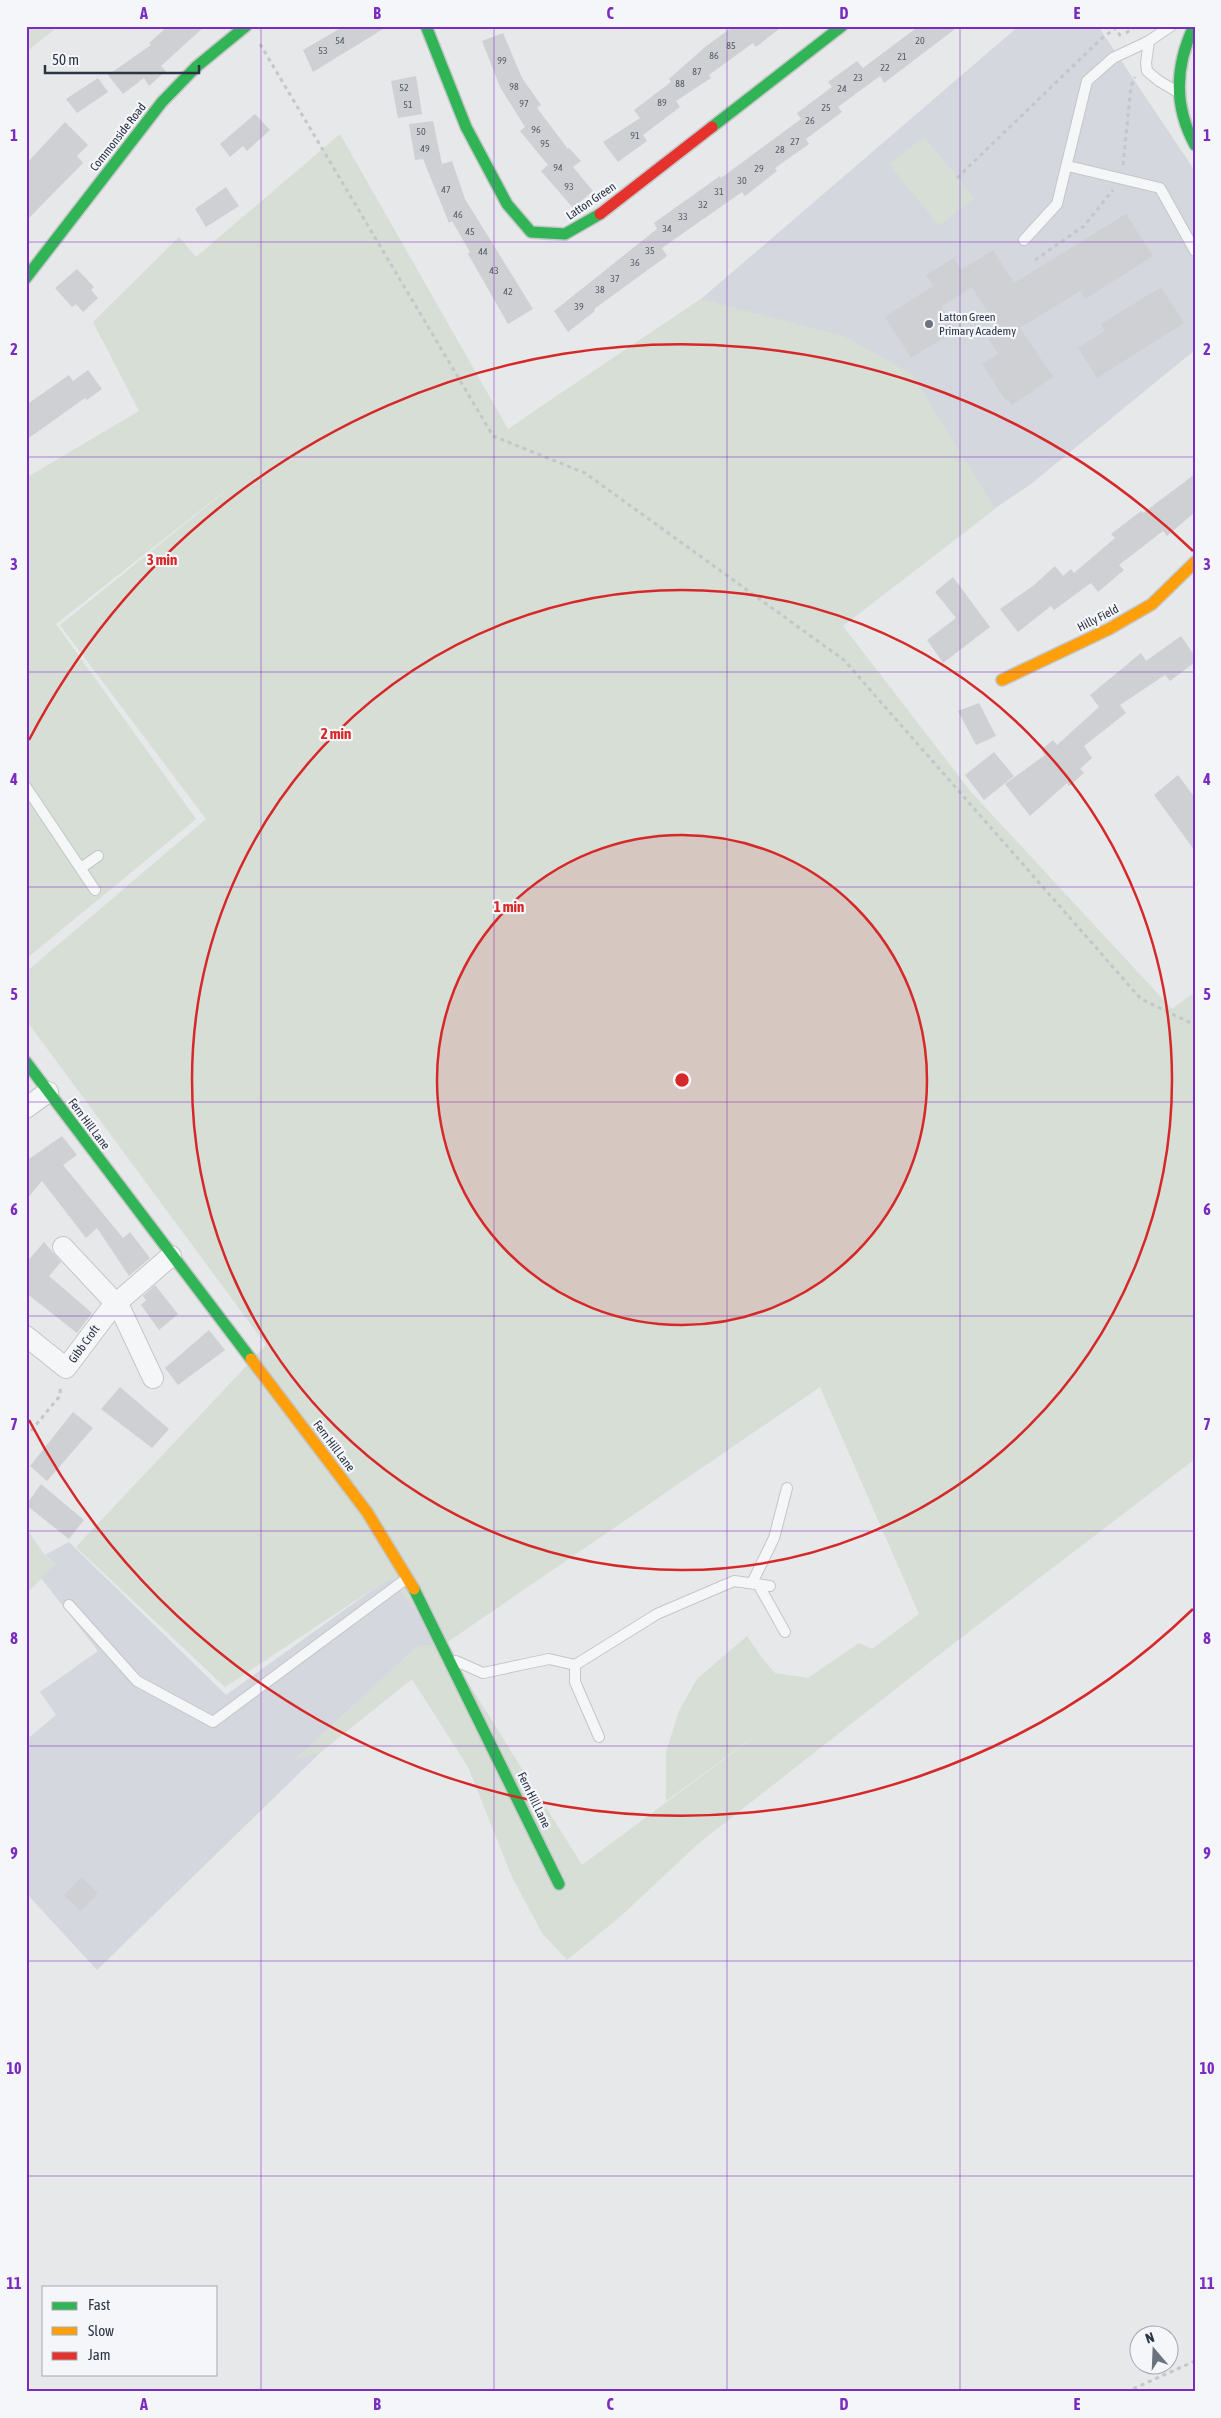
<svg xmlns="http://www.w3.org/2000/svg" width="1221" height="2418" font-family="'Asap Condensed',sans-serif">
  <style>
    .built { fill: #d4d7dd }
    .green { fill: #d6ded6; fill-rule: evenodd }
    .building { fill: #ced0d3 }
    .lines { fill: none; stroke-linecap: round; stroke-linejoin: round }
    .lane-casing { stroke: #c4c6c8; stroke-width: 12 }
    .street-casing { stroke: #c4c6c8; stroke-width: 22 }
    .fast-casing { stroke: #c4c6c8; stroke-width: 14 }
    .slow-casing { stroke: #c4c6c8; stroke-width: 14 }
    .jam-casing { stroke: #c4c6c8; stroke-width: 14 }
    .path { stroke: #c5c6ca; stroke-width: 3; stroke-dasharray: 4 4; stroke-linecap: butt }
    .lane { stroke: #f5f6f7; stroke-width: 10 }
    .street { stroke: #f5f6f7; stroke-width: 20 }
    .fast { stroke: #30b455; stroke-width: 11 }
    .slow { stroke: #ff9f0a; stroke-width: 11 }
    .jam { stroke: #e5322d; stroke-width: 11 }
    .grid { fill: none; stroke: #7b2cbf; stroke-width: 1; stroke-opacity: 0.55 }
    .ring { fill: none; stroke: #d62828; stroke-width: 2.5 }
    .poi-dot { fill: #6c737f; stroke: #f4f6f9; stroke-width: 2 }
    .labels { text-anchor: middle; dominant-baseline: central; stroke-width: 4.5; stroke-linejoin: round; paint-order: stroke }
    .number-label { font-size: 10px; fill: #545c69 }
    .street-label { font-size: 12px; fill: #2b3445; stroke: #f4f6f9 }
    .poi-label { font-size: 12px; fill: #2b3445; stroke: #f4f6f9; text-anchor: start }
    .centre { fill: #d62828; stroke: #f4f6f9; stroke-width: 2.5 }
    .ring-label { font-size: 15px; text-anchor: middle; font-weight: bold; fill: #d62828; stroke: #f4f6f9; stroke-width: 4.5; stroke-linejoin: round; paint-order: stroke }
    .neatline { fill: none; stroke: #7b2cbf; stroke-width: 2 }
    .grid-label { font-size: 16px; text-anchor: middle; font-weight: bold; fill: #7b2cbf }
  </style>
  <rect width="100%" height="100%" fill="#e6e8ea"/>
  <path class="built" d="M1019,26H1098L1195,171V350L1031,484L920,559L533,412L701,299Z
    M69,1542L226,1695L379,1585L392,1579L443,1645H419L297,1758L321,1752L97,1970L26,1893V1740L56,1715L40,1692L98,1651L41,1578L55,1564L45,1555Z"/>
  <path class="green" d="M26,26H59L26,52Z
    M340,134L508,429L701,299L844,336L912,374L995,509L843,626L971,792L1172,1009L1195,992V1459L953,1644L699,1843L621,1916L567,1960L542,1933L512,1877L468,1767L412,1679L321,1752L296,1759L419,1645H443L392,1579L379,1585L225,1687L76,1547L266,1345L26,1020V972L206,819L60,625L248,473L56,624L196,819L26,959V478L139,411L93,322L179,237L196,257ZM820,1387L919,1614L872,1649L859,1643L808,1678L775,1673L762,1658L747,1636L697,1679L679,1711L666,1752V1801L773,1723L582,1865L446,1647L449,1641Z
    M924,137L975,198L939,226L889,164Z
    M26,1528L46,1557L56,1564L26,1594Z"/>
  <path class="building" d="M168,26H205L161,66L166,71L149,86L144,78L123,94L108,75L151,45L149,43Z
    M344,26H388L313,72L303,50Z
    M734,26H783L756,47L753,43L709,75L711,78L676,101L680,107L643,135L647,141L618,162L603,142L640,118L634,110L671,82L669,79L705,47Z
    M919,26H959L884,83L880,76L838,107L842,112L806,139L809,144L775,168L777,171L745,196L742,192L662,248L667,256L594,309L595,311L568,332L554,311L657,229L654,223L658,220L720,176L721,178L801,119L797,113L832,87L828,82L857,61L863,68Z
    M503,33L522,78L541,105L537,108L568,149L569,148L581,161L573,167L593,191L573,208L541,171L548,165L520,131L525,127L500,87L482,41Z
    M416,76L422,114L398,118L391,81Z
    M98,78L108,92L77,113L66,99Z
    M255,114L270,130L247,151L243,146L230,157L220,144Z
    M433,121L442,164L452,161L465,199L533,309L508,324L468,254L470,252L452,221L449,223L423,159L415,160L409,124Z
    M65,122L88,145L77,156L83,163L26,221V164Z
    M226,187L239,206L206,227L195,209Z
    M1126,214L1153,256L1085,299L1080,291L1020,328L1053,377L1012,405L1008,400L1006,401L982,364L998,354L985,333L996,326L972,287L941,307L956,330L911,358L885,317L933,286L926,275L954,258L961,270L993,250L1014,283Z
    M77,269L94,287L91,290L98,298L83,312L76,304L72,307L55,288Z
    M1161,287L1184,323L1097,378L1078,348L1105,331L1101,324Z
    M88,370L102,389L87,400L85,398L26,440V405L69,375L73,381Z
    M1195,474V512L1167,536L1163,531L1119,565L1124,570L1098,592L1091,583L1054,610L1051,606L1018,632L1000,609L1034,585L1055,566L1063,576L1071,569L1074,573L1115,538L1111,534L1141,511L1143,513Z
    M953,577L990,627L943,663L927,640L956,618L935,592Z
    M1181,636L1195,656V662L1170,681L1165,675L1120,705L1126,713L1084,746L1092,758L1080,769L1084,773L1069,786L1067,783L1030,816L1005,784L1045,755L1041,750L1053,740L1057,745L1099,707L1090,695L1141,653L1146,661Z
    M979,703L996,736L976,745L958,711Z
    M994,752L1014,776L984,800L965,775Z
    M1178,775L1195,798V851L1154,795Z
    M62,1136L77,1155L63,1165L123,1238L130,1232L150,1258L129,1276L97,1228L86,1238L42,1181L26,1200V1161Z
    M44,1242L61,1262L49,1276L92,1313L77,1333L26,1293V1263Z
    M155,1285L178,1314L159,1330L141,1305L146,1300L143,1296Z
    M209,1330L225,1350L178,1385L165,1368Z
    M120,1387L169,1429L152,1448L101,1409Z
    M73,1412L93,1428L47,1481L30,1466Z
    M41,1484L84,1520L69,1539L26,1505Z
    M81,1877L98,1893L81,1911L64,1895Z"/>
  <g class="lines">
    <defs>
      <path id="lane" d="M1171,26L1149,41L1146,63L1147,71L1159,81L1176,91
        M1068,166L1160,188L1195,251
        M1024,240L1057,204L1087,81L1113,58L1149,41
        M26,787L95,890
        M81,868L98,856
        M752,1583L774,1538L787,1488
        M758,1584L785,1632
        M69,1605L137,1681L213,1722L406,1579
        M456,1661L483,1673L549,1659L575,1665L657,1614L734,1581L770,1586
        M575,1665V1682L599,1737"/>
      <path id="street" d="M26,1108L48,1092
        M63,1247L120,1308L153,1378
        M26,1336L66,1368L112,1307L171,1256"/>
      <path id="fast" d="M426,26L466,127L507,204L531,232L565,234L600,214
        M1194,26C1175,66 1173,105 1195,145
        M712,127L842,26
        M26,278L162,102L196,67L246,26
        M26,1062L251,1359
        M414,1589L559,1884"/>
      <path id="slow" d="M1002,680L1109,629L1152,604L1195,562
        M251,1359L367,1512L414,1589"/>
      <path id="jam" d="M600,214L712,127"/>
    </defs>
    <use href="#lane" class="lane-casing"/>
    <use href="#street" class="street-casing"/>
    <use href="#fast" class="fast-casing"/>
    <use href="#slow" class="slow-casing"/>
    <use href="#jam" class="jam-casing"/>
    <path class="path" d="M1114,26L1121,37
      M1126,33L1136,26
      M260,44L493,436L585,473L844,660L1141,999L1195,1025
      M1123,165L1131,86L1135,77
      M957,178L1103,37L1115,29
      M1035,260L1084,226L1113,190
      M26,1437L59,1397L61,1387
      M1126,2392L1195,2361"/>
    <use href="#lane" class="lane"/>
    <use href="#street" class="street"/>
    <use href="#fast" class="fast"/>
    <use href="#slow" class="slow"/>
    <use href="#jam" class="jam"/>
  </g>
  <path class="grid" d="M261,26V2392M494,26V2392M727,26V2392M960,26V2392M26,242H1195M26,457H1195M26,672H1195M26,887H1195M26,1102H1195M26,1316H1195M26,1531H1195M26,1746H1195M26,1961H1195M26,2176H1195"/>
  <circle cx="682" cy="1080" r="245" fill="#d62828" fill-opacity=".12"/>
  <g class="ring">
    <circle cx="682" cy="1080" r="245"/>
    <circle cx="682" cy="1080" r="490"/>
    <path d="M1193 1609A736 736 0 0 1 29 1420M29 740A736 736 0 0 1 1193 551"/>
  </g>
  <circle class="poi-dot" cx="929" cy="324" r="5"/>
  <g class="labels">
    <g class="number-label">
      <text x="340" y="40">54</text>
      <text x="920" y="40">20</text>
      <text x="731" y="45">85</text>
      <text x="323" y="50">53</text>
      <text x="714" y="55">86</text>
      <text x="902" y="56">21</text>
      <text x="502" y="60">99</text>
      <text x="885" y="67">22</text>
      <text x="697" y="71">87</text>
      <text x="858" y="77">23</text>
      <text x="680" y="83">88</text>
      <text x="514" y="86">98</text>
      <text x="404" y="87">52</text>
      <text x="842" y="88">24</text>
      <text x="662" y="102">89</text>
      <text x="524" y="103">97</text>
      <text x="408" y="104">51</text>
      <text x="826" y="107">25</text>
      <text x="810" y="120">26</text>
      <text x="536" y="129">96</text>
      <text x="421" y="131">50</text>
      <text x="635" y="135">91</text>
      <text x="795" y="141">27</text>
      <text x="545" y="143">95</text>
      <text x="425" y="148">49</text>
      <text x="780" y="149">28</text>
      <text x="558" y="167">94</text>
      <text x="759" y="168">29</text>
      <text x="742" y="180">30</text>
      <text x="569" y="186">93</text>
      <text x="446" y="189">47</text>
      <text x="719" y="191">31</text>
      <text x="703" y="204">32</text>
      <text x="458" y="214">46</text>
      <text x="683" y="216">33</text>
      <text x="667" y="228">34</text>
      <text x="470" y="231">45</text>
      <text x="650" y="250">35</text>
      <text x="483" y="251">44</text>
      <text x="635" y="262">36</text>
      <text x="494" y="270">43</text>
      <text x="615" y="278">37</text>
      <text x="600" y="289">38</text>
      <text x="508" y="291">42</text>
      <text x="579" y="306">39</text>
    </g>
    <g class="street-label">
      <text transform="translate(118 137) rotate(-52)">Commonside Road</text>
      <text transform="translate(591 201) rotate(-34)">Latton Green</text>
      <text transform="translate(1098 618) rotate(-27)">Hilly Field</text>
      <text transform="translate(89 1124) rotate(53)">Fern Hill Lane</text>
      <text transform="translate(84 1344) rotate(-54)">Gibb Croft</text>
      <text transform="translate(334 1446) rotate(53)">Fern Hill Lane</text>
      <text transform="translate(534 1800) rotate(64)">Fern Hill Lane</text>
    </g>
    <g class="poi-label">
      <text x="939" y="317">Latton Green<tspan x="939" dy="14">Primary Academy</tspan></text>
    </g>
  </g>
  <circle cx="682" cy="1080" r="8" class="centre"/>
  <g class="ring-label">
    <text x="162" y="565">3 min</text>
    <text x="336" y="739">2 min</text>
    <text x="509" y="912">1 min</text>
  </g>
  <rect width="1221" height="2418" fill="none" stroke="#f4f6f9" stroke-width="55"/>
  <rect x="42" y="2286" width="175" height="90" fill="#f4f6f9" stroke="#a4a8b1"/>
  <rect x="52" y="2302" width="25" height="8" fill="#30b455" stroke="#a4a8b1"/>
  <text x="88" y="2310" font-size="15" fill="#2b3445">Fast</text>
  <rect x="52" y="2327" width="25" height="8" fill="#ff9f0a" stroke="#a4a8b1"/>
  <text x="88" y="2336" font-size="15" fill="#2b3445">Slow</text>
  <rect x="52" y="2352" width="25" height="8" fill="#e5322d" stroke="#a4a8b1"/>
  <text x="88" y="2360" font-size="15" fill="#2b3445">Jam</text>
  <g transform="translate(1154 2350) rotate(341)"><circle r="24" fill="#f4f6f9" stroke="#a4a8b1"/>
  <path d="M0-4L9 19L0 12L-9 19Z" fill="#6c737f"/>
  <text y="-8" font-size="14" font-weight="bold" text-anchor="middle" fill="#2b3445">N</text>
  </g>
  <path d="M45 65v8h154v-8" fill="none" stroke="#2b3445" stroke-width="2.5"/>
  <text x="52" y="65" font-size="15" fill="#2b3445" stroke="#f4f6f9" stroke-width="4" paint-order="stroke">50 m</text>
  <rect x="28" y="28" width="1166" height="2362" class="neatline"/>
  <g class="grid-label">
    <text x="144" y="19">A</text>
    <text x="377" y="19">B</text>
    <text x="610" y="19">C</text>
    <text x="844" y="19">D</text>
    <text x="1077" y="19">E</text>
    <text x="14" y="141">1</text>
    <text x="1207" y="141">1</text>
    <text x="14" y="355">2</text>
    <text x="1207" y="355">2</text>
    <text x="14" y="570">3</text>
    <text x="1207" y="570">3</text>
    <text x="14" y="785">4</text>
    <text x="1207" y="785">4</text>
    <text x="14" y="1000">5</text>
    <text x="1207" y="1000">5</text>
    <text x="14" y="1215">6</text>
    <text x="1207" y="1215">6</text>
    <text x="14" y="1430">7</text>
    <text x="1207" y="1430">7</text>
    <text x="14" y="1644">8</text>
    <text x="1207" y="1644">8</text>
    <text x="14" y="1859">9</text>
    <text x="1207" y="1859">9</text>
    <text x="14" y="2074">10</text>
    <text x="1207" y="2074">10</text>
    <text x="14" y="2289">11</text>
    <text x="1207" y="2289">11</text>
    <text x="144" y="2410">A</text>
    <text x="377" y="2410">B</text>
    <text x="610" y="2410">C</text>
    <text x="844" y="2410">D</text>
    <text x="1077" y="2410">E</text>
  </g>
</svg>
